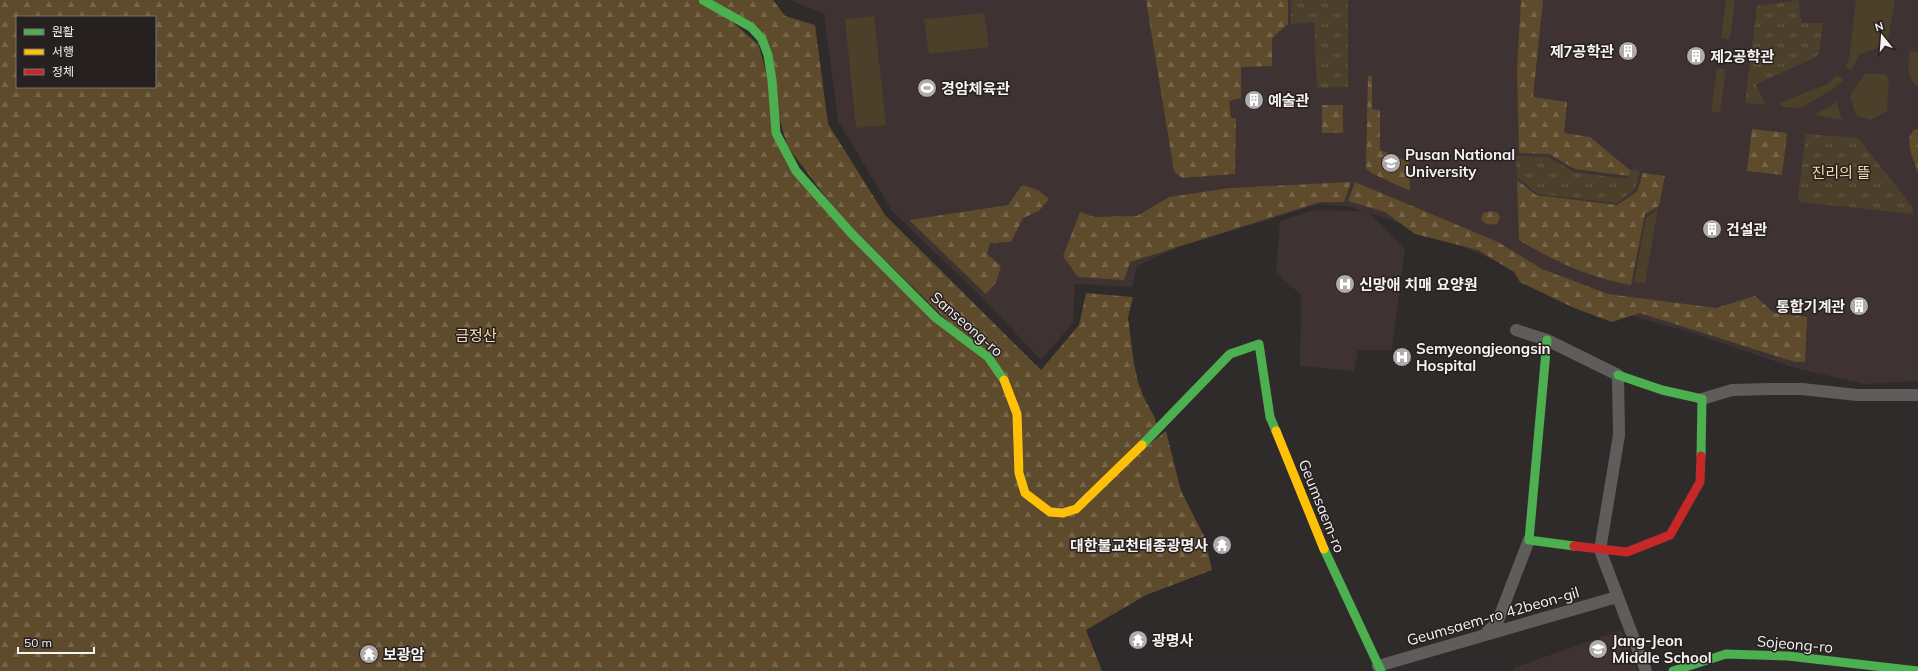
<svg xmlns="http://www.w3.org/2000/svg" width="1918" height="671" font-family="Mulish,'Noto Sans KR',sans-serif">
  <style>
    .built { fill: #3e3232 }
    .grass { fill: #4d402b }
    .forest { fill: url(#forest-firs); fill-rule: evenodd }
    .park { fill: url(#park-tufts) }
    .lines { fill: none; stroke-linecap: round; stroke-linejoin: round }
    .street { stroke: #5f5d5c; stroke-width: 12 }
    .fast { stroke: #4caf50; stroke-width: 9 }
    .slow { stroke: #ffc107; stroke-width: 9 }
    .jam { stroke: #c62828; stroke-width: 9 }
    .labels { text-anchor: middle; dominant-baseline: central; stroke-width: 3; stroke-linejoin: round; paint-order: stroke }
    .poi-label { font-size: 15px; font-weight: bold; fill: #f6f2f2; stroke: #262020; text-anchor: start }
    .park-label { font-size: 15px; fill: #fbdcab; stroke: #262020 }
    .street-label { font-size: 15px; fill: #f6f2f2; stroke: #262020 }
  </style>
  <defs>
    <pattern id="forest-firs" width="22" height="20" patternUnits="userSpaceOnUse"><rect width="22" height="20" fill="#5e4b2c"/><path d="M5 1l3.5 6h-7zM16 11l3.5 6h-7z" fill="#76654b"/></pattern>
    <pattern id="park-tufts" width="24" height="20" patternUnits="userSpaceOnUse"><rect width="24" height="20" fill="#4d402b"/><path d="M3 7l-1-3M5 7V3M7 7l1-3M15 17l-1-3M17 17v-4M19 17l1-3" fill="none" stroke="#675c4a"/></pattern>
  </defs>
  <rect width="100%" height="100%" fill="#2f2b2b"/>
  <path class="built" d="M789,0H1918V381L1864,384L1795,368L1686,331L1592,305L1442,237L1369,213L1405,248L1392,350H1358L1354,371L1300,366L1301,295L1276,273L1280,221L1315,210L1363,211L1351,207L1320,204L1181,246L1137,266L1132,287L1075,284L1073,323L1041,360L988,304L892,211L838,121L824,14Z
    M1621,630L1638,671H1514L1513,668Z"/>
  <path class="grass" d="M1726,0H1735L1730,39L1721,38Z
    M1856,0H1895L1887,44L1859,55L1851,71L1845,67L1849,60Z
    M984,13L989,47L929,54L924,19Z
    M874,16L886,125L856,128L845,19Z
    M1910,51L1918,52V87C1906,78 1908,65 1910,51Z
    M1717,68L1726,70L1720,112L1711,113Z
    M1865,74H1885L1889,78L1887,111L1871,120L1856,116L1850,96Z
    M1838,75L1843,80L1836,87L1801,108L1783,107L1779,103L1827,84Z
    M1837,102L1842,120L1814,115Z
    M1658,209L1645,283L1634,282L1646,218Z"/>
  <path class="forest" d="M0,0H697L755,33L795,173L989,361L1015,414L1020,493L1057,517L1166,431L1181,491L1204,536L1212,570L1146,595L1086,630L1102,671H0ZM17,17H155V87H17Z
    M708,0H773L785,16L815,25L828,124L885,215L1041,370L1079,325L1086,293L1133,297L1128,318L1134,364L1138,382L1144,398L1154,416L1157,426L1072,508L1051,509L1027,489L1009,381L935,315L843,220L778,134L770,55Z
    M1146,0H1288V24L1272,38V66L1241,67V98L1229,101L1231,118H1236L1235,174L1182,178L1174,171Z
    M1521,0H1543L1533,97L1567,102L1564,133L1590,137L1631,171L1629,176L1575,169L1549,154L1519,153L1517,69Z
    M1368,76H1372V109L1380,110V150L1409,162L1410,191L1371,173L1366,168Z
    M1322,105H1343V133H1322Z
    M1752,129L1787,133L1782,175L1747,171Z
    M1918,129V173L1910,150L1909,137L1914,130Z
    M1643,173L1665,176L1659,206L1645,214L1631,285C1591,278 1553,261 1519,240L1517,180L1536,195L1617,205L1637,192Z
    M1351,182L1344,202H1320L1130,262L1124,280L1078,277L1063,256L1080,212L1094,217L1137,216L1169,197L1230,188Z
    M1355,182L1498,242L1542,269L1608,294L1716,308L1755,296L1774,313L1807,317L1805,362H1795L1640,313L1612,322L1574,308L1520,282L1514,272L1478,250L1415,234L1385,212L1348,201Z
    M1022,185L1038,190L1049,199L1039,211L1023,218L1011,242L990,243L987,254L1001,266L996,282L986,294L909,220L1008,205Z
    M1491,211L1498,213L1500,218L1497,224C1490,225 1486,225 1481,219L1483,213Z"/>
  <path class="park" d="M1291,0H1348V87L1317,88L1314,22L1291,24Z
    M1799,0L1800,17L1803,23H1823L1819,54L1810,60L1756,84L1765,104L1745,103L1757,6Z
    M1806,134L1858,138L1913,208V214L1800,202L1798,197Z
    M1516,156L1548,157L1574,172L1627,179L1631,169L1640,171L1635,189L1617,203L1538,194L1517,177Z"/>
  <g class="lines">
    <path class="street" d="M1516,330L1547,340L1618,375L1619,435L1600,550L1646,671
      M1702,399L1732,390L1770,389H1802L1857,395H1918
      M1487,632L1497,623L1529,540
      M1378,666L1617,597"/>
    <path class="fast" d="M703,0L751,27L762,39L768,55L772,80L776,133L796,171L851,233L936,318L988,357L1004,380
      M1547,340L1529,540L1574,546
      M1618,375L1662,390L1702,399L1701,456
      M1142,445L1230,354L1259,344L1270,417L1276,431
      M1324,549L1381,671
      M1673,671L1726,654L1788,656L1918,671"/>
    <path class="slow" d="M1004,380L1017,414L1019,473L1025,493L1050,512L1063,513L1076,509L1142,445
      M1276,431L1324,549"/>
    <path class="jam" d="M1574,546L1627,552L1670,535L1700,482L1701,456"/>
  </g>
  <defs>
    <symbol id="building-disc" viewBox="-11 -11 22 22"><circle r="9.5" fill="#b0acac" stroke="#262020"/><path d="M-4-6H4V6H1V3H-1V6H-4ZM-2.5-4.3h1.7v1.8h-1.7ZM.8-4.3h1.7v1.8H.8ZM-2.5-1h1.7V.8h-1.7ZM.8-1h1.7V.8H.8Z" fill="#fff"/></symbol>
    <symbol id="stadium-disc" viewBox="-11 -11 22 22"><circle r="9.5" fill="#b0acac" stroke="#262020"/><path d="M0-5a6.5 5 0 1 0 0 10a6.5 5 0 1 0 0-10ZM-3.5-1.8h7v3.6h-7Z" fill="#fff"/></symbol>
    <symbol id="university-disc" viewBox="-11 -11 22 22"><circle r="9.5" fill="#b0acac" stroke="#262020"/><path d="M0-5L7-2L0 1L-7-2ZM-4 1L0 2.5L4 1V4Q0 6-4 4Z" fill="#fff"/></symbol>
    <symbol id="hospital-disc" viewBox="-11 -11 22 22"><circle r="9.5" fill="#b0acac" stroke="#262020"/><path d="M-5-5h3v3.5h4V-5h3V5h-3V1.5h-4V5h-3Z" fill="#fff"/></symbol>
    <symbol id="temple-disc" viewBox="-11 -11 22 22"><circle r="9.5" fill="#b0acac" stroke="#262020"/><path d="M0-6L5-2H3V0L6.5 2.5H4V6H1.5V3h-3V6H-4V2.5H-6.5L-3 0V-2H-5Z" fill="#fff"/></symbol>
    <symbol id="school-disc" viewBox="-11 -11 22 22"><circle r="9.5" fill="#b0acac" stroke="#262020"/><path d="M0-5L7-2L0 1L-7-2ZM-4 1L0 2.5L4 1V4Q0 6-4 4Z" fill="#fff"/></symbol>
  </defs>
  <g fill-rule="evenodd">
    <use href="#building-disc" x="1617" y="40" width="22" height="22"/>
    <use href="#building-disc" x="1685" y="45" width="22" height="22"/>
    <use href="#stadium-disc" x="916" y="77" width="22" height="22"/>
    <use href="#building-disc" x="1243" y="89" width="22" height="22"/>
    <use href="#university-disc" x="1380" y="152" width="22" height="22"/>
    <use href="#building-disc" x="1701" y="218" width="22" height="22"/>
    <use href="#hospital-disc" x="1334" y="273" width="22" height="22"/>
    <use href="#building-disc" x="1848" y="295" width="22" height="22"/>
    <use href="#hospital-disc" x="1391" y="346" width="22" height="22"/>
    <use href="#temple-disc" x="1211" y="534" width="22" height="22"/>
    <use href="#temple-disc" x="1127" y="629" width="22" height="22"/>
    <use href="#school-disc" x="1587" y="638" width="22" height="22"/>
    <use href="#temple-disc" x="358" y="643" width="22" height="22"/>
  </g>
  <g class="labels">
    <g class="poi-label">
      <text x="1614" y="51" text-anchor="end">제7공학관</text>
      <text x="1710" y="56">제2공학관</text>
      <text x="941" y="88">경암체육관</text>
      <text x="1268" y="100">예술관</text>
      <text x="1405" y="154">Pusan National<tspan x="1405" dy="17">University</tspan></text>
      <text x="1726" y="229">건설관</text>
      <text x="1359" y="284">신망애 치매 요양원</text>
      <text x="1845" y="306" text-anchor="end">통합기계관</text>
      <text x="1416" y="348">Semyeongjeongsin<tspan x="1416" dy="17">Hospital</tspan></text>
      <text x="1208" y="545" text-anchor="end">대한불교천태종광명사</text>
      <text x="1152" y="640">광명사</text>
      <text x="1612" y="640">Jang-Jeon<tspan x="1612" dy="17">Middle School</tspan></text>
      <text x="383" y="654">보광암</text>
    </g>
    <g class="park-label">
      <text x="1841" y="172">진리의 뜰</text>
      <text x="476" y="335">금정산</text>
    </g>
    <g class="street-label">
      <text transform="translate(967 324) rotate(41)">Sanseong-ro</text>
      <text transform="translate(1322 506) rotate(68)">Geumsaem-ro</text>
      <text transform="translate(1493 616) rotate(-16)">Geumsaem-ro 42beon-gil</text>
      <text transform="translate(1795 644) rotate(5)">Sojeong-ro</text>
    </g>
  </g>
  <rect x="16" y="16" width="140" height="72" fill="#262020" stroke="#797474"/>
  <rect x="24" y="29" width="20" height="6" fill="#4caf50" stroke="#797474"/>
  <text x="52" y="36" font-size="12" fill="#f6f2f2">원활</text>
  <rect x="24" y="49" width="20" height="6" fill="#ffc107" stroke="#797474"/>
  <text x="52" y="56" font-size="12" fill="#f6f2f2">서행</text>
  <rect x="24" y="69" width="20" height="6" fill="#c62828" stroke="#797474"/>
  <text x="52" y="76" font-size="12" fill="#f6f2f2">정체</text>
  <g transform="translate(1882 36) rotate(343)" stroke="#262020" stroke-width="3" paint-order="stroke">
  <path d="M0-3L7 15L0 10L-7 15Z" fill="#f6f2f2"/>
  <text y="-6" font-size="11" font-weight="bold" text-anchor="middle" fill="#f6f2f2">N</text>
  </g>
  <path d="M18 647v6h76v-6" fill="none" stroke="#f6f2f2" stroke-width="2"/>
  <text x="24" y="647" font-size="12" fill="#f6f2f2" stroke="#262020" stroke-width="3" paint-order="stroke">50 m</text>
</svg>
